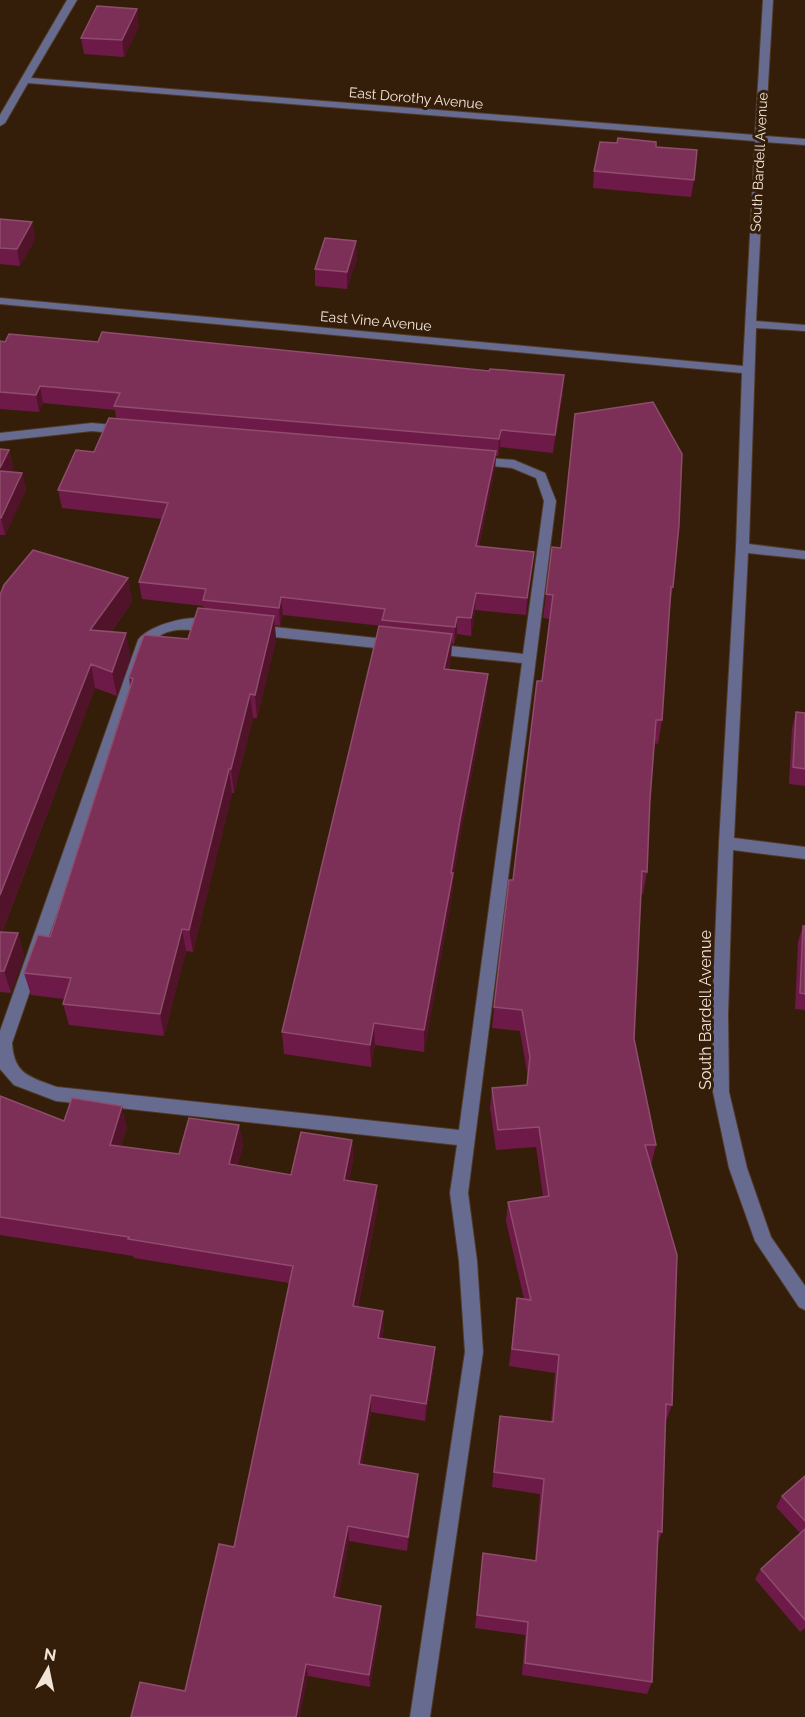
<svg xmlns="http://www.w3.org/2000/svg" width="805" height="1717" font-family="Raleway,sans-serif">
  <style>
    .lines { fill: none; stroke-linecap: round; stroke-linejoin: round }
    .minor-casing { stroke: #4f3a27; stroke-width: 2 }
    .minor { fill: #686b90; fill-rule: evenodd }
    .wall { fill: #6e1a48 }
    .shaded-wall { fill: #511329 }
    .building { fill: #7c3057; stroke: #8f4c6c; stroke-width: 1.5 }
    .labels { text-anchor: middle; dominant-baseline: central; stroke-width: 6; stroke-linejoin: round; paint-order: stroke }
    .far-street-label { font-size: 14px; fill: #f3e4d8; stroke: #341e0a }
    .street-label { font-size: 16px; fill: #f3e4d8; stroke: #341e0a }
  </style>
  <rect width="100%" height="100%" fill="#341e0a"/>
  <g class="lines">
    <defs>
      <path id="minor" d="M67,0H77L31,78L755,135L763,0H773L765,136L805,139V145L765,142L756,321L805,325V331L756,328L749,544L805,551V559L748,553L734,838L805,847V859L733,850L728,1015L729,1092L747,1168L771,1237L805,1286V1310L799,1307L755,1241L729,1168L713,1092L712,1015L719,843L736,548L742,373L0,304V298L743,366L755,141L28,83L5,123L0,126V115Z
        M92,423L124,426L130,430L124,434L92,431L0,441V433Z
        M477,457L514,460L545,473L556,501L468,1193L477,1261L483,1352L430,1717H410L465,1352L459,1261L450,1193L457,1145L56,1101L14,1085L0,1069V1031L138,640C150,623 205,609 219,625L217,628C191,636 177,620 151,642L12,1043C14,1075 30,1077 57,1087L459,1130L522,663L432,654L425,649L432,644L523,654L544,501L536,478L512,468L473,464L471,461Z
        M256,625L394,640L401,645L394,650L256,635L249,630Z"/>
    </defs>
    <use href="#minor" class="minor-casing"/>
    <use href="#minor" class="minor"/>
  </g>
  <path class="wall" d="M139,26L124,57L84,54L81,38Z
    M617,143L656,147L694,180L691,197L593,188L594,171Z
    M0,219L32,222L35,239L20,266L0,264Z
    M357,258L347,289L315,286V269Z
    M0,341L563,393L553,453L500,447L498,456H496L495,469L479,546L534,552L526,615L475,610L471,636L457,634L454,644H452L451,658L449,669L488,674L486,698L459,843L453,880L452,896L424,1052L375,1045L371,1067L284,1054L282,1032L382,626L283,615L280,626L275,625L276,640L257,718H253L234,793H232L193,952L186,951L164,1036L69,1025L63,1004L64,999L31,995L24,973L50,937L130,687L129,677L188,639L204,608L203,606L142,599L139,582L162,519L62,508L58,490L94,452L116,418L115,410L43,403L39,412L0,409Z
    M0,449L9,450L13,467L11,472L22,473L26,490L5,535H0Z
    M128,578L132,602L111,632L131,657L117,696L95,688L2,932L18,933L24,956L11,993L0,992V595Z
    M673,587L670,606L662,720L658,744L654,743L650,799L647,872L643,894H641L634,1039L656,1145L651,1165L672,1405L666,1421L662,1532L658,1543L652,1682L647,1694L522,1675L525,1635L475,1628L483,1553L535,1560L540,1494L492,1487L498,1432L551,1422L555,1373L509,1366L517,1298L524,1299L506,1221L508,1202L543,1196L536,1147L496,1150L490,1108L492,1088L527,1085L528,1078L520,1031L492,1028L494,1007L513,880L550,619L543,618L546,594Z
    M796,712L805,713V786L789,784L792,728Z
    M803,926H805V1010L795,1009L798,942Z
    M0,1096L64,1121L127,1127L121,1146L179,1154L239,1125L243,1146L237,1166L291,1175L352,1140L353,1160L349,1180L378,1205L358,1307L384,1329L382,1338L434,1365L425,1421L371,1412L362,1465L418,1474L417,1489L407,1551L349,1541L338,1598L381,1619L370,1687L308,1676L185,1691L234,1547L289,1283L134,1258L133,1256L0,1235Z
    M805,1476V1628L800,1632L755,1579L761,1569L800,1533L776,1507L782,1496Z"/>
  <path class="shaded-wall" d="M137,9L139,26L124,57L122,40Z
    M32,222L35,239L20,266L17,249Z
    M356,241L357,258L347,289V272Z
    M564,375L563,393L553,453L555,435Z
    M40,386L43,403L39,412L36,395Z
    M501,430L500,447L498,456L499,439Z
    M9,450L13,467L3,488L0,476V468Z
    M496,451L495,469L475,563L476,546Z
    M22,473L26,490L5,535L1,518Z
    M534,552L532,569L526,615L527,598Z
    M128,578L132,602L95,653L90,630Z
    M476,593L475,610L471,636V618Z
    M281,597L283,615L280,626L279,608Z
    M274,616L276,640L257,718L255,695Z
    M457,617V634L454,644L455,627Z
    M126,633L131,657L117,696L112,672Z
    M452,634L451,658L443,693L444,669Z
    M91,664L95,688L0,936V895Z
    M488,674L486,698L459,843L453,880L452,896L424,1052V1030L451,873L460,820Z
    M250,694L253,718L234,793L231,769Z
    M229,769L232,793L193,952L189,930Z
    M182,929L186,951L164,1036L160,1014Z
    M18,933L24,956L11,993L4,971Z
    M374,1023L375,1045L371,1067L370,1045Z
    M122,1106L127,1127L115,1165L110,1145Z
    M239,1125L243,1146L233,1184L229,1164Z
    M352,1140L353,1160L345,1199L344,1180Z
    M377,1185L378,1205L354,1324L353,1306Z
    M383,1311L384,1329L379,1355L378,1338Z
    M435,1347L434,1365L425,1421L426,1404Z
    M371,1395V1412L360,1480L359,1464Z
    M418,1474L417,1489L407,1551L408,1537Z
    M348,1526L349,1541L336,1611L334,1597Z
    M381,1606V1619L370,1687L369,1675Z
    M306,1664L308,1676L300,1717H296Z"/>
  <path class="building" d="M97,6L137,9L122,40L81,38Z
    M618,138L656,142V147L697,150L694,180L594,171L600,142L617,143Z
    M0,219L32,222L17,249L0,248Z
    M325,238L356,241L347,272L315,269Z
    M102,332L489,371L490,369L564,375L555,435L501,430L499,439L114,406L120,393L40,386L36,395L0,392V341L5,342L9,334L98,342Z
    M653,402L682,454L679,525L673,587H671L662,720H656L650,799L647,872L642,871L634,1039L656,1145H645L677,1255L672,1405L666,1404L662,1532L658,1531L652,1682L525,1663L528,1622L477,1615L483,1553L536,1561L544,1479L494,1472L500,1416L553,1422L559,1355L512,1349L517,1298L531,1300L508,1202L549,1196L539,1127L498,1130L492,1088L527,1085L530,1057L522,1010L494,1007L509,880H513L537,681H542L553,595L546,594L552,547L561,548L575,414Z
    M109,418L496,451L476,546L534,552L527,598L476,593L471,618L457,617L455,627L382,620L385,609L281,597L279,608L203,600L206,589L139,582L168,503L58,490L76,450L94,452Z
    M0,449L9,450L0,468Z
    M0,471L22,473L1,518H0Z
    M33,550L128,578L90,630L126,633L112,672L91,664L0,895V595L4,585Z
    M198,608L274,616L255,695L250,694L231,769H229L189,930L182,929L160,1014L63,1004L71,978L24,973L38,935L50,937L133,679L129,677L144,635L188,639Z
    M379,626L452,634L444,669L488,674L460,820L451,873H453L424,1030L374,1023L370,1045L282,1032Z
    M796,712L805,713V769L793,767Z
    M803,926H805V994L800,993Z
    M0,932L18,933L4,971H0Z
    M0,1096L64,1121L72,1098L122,1106L110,1145L179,1154L189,1118L239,1125L229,1164L291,1175L301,1132L352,1140L344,1180L377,1185L353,1306L383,1311L378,1338L435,1347L426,1404L371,1395L359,1464L418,1474L408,1537L348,1526L334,1597L381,1606L369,1675L306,1664L296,1717H131L140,1682L185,1691L219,1544L234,1547L293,1266L128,1239L129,1237L0,1217Z
    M805,1476V1521L782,1496Z
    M805,1529V1620L761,1569Z"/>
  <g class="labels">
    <g class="far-street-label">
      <text transform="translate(416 98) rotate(5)">East Dorothy Avenue</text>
      <text transform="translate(759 162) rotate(-87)">South Bardell Avenue</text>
      <text transform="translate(376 321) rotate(5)">East Vine Avenue</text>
    </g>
    <g class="street-label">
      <text transform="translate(705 1010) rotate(-90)">South Bardell Avenue</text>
    </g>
  </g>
  <g transform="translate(48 1669) rotate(9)" stroke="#341e0a" stroke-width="4.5" paint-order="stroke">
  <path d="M0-4.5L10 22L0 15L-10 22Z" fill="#f3e4d8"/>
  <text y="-9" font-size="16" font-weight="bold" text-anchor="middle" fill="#f3e4d8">N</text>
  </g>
</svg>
